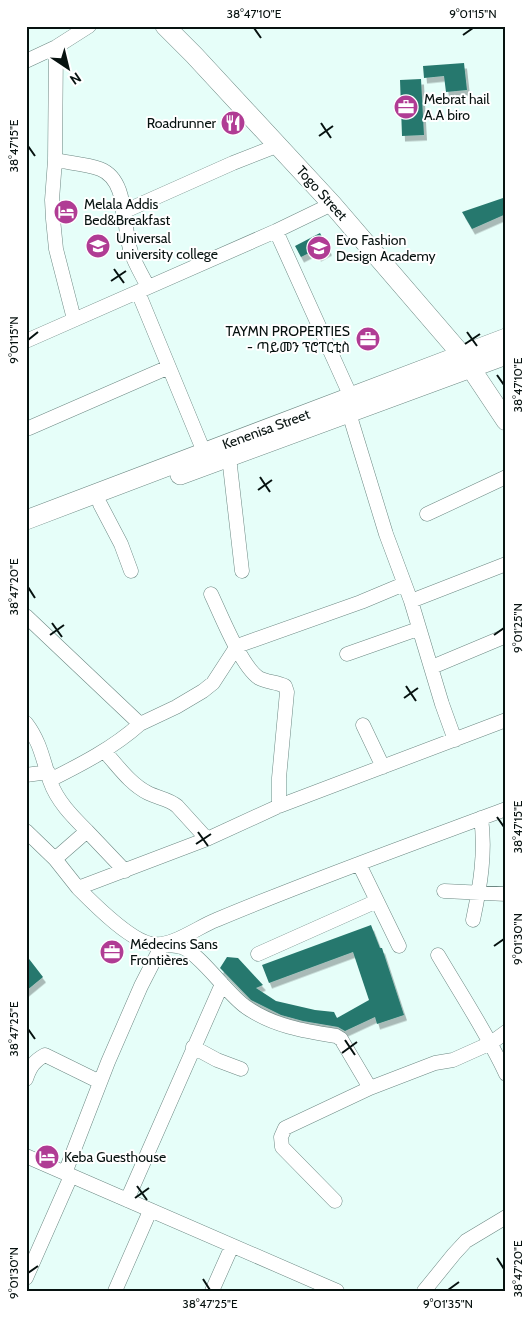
<svg xmlns="http://www.w3.org/2000/svg" width="532" height="1317" font-family="Cabin,'Noto Sans Ethiopic',sans-serif">
  <style>
    .building { fill: #28786e; filter: url(#shadow) }
    .lines { fill: none; stroke-linecap: round; stroke-linejoin: round }
    .street-casing { stroke: #6c8883; stroke-width: 15 }
    .secondary-casing { stroke: #6c8883; stroke-width: 20 }
    .street { stroke: #fff; stroke-width: 14 }
    .secondary { stroke: #fff; stroke-width: 19 }
    .ticks { fill: none; stroke: #071210; stroke-width: 2 }
    .labels { text-anchor: middle; dominant-baseline: central; stroke-width: 4; stroke-linejoin: round; paint-order: stroke }
    .poi-label { font-size: 14px; fill: #071210; stroke: #fff; text-anchor: start }
    .street-label { font-size: 14px; fill: #071210; stroke: #fff }
    .neatline { fill: none; stroke: #071210; stroke-width: 2 }
    .ticks-label { font-size: 12px; text-anchor: middle; fill: #071210 }
  </style>
  <defs>
    <filter id="shadow"><feDropShadow dx="3" dy="5.5" stdDeviation="0" flood-color="#0004"/></filter>
  </defs>
  <rect width="100%" height="100%" fill="#e6fef9"/>
  <path class="building" d="M464,63L467,90L446,92L444,76L424,78L423,66Z
    M421,79L424,135L402,136L400,80Z
    M506,197V214L472,229L462,212Z
    M320,233L329,250L318,256L315,250L301,257L295,246Z
    M371,925L380,948H382L404,1015L377,1024L375,1017L345,1031L338,1027L303,1021L281,1015L251,1000L220,968L227,957L238,958L263,985L256,988L276,1001L315,1010L334,1012L337,1018L369,1000L353,952L269,983L262,965Z
    M26,955L43,977L26,991Z"/>
  <g class="lines">
    <defs>
      <path id="street" d="M56,47L55,160L52,200L53,219L56,249L74,319
        M26,61L56,47L89,26
        M55,160C70,163 87,164 100,169C129,180 122,227 131,252C135,264 142,275 148,287
        M123,212L233,163L279,145
        M276,231L351,397
        M138,292L204,452
        M26,341L276,231L332,204
        M349,413L386,534L411,601L442,704L455,740
        M29,428L169,367
        M229,457L242,571
        M100,504L121,544L131,571
        M427,514L506,477
        M211,594C221,615 241,666 259,678C266,682 277,682 285,686L287,692L279,778V806
        M411,601L506,564
        M26,616L140,724L176,707L203,691L213,683L237,646L361,602L404,584
        M347,654L418,629
        M432,667L506,636
        M506,720L279,806L207,839L78,888C94,904 131,942 153,944C172,947 198,927 216,920C311,880 409,845 506,809
        M26,723C40,741 43,760 50,781C57,801 72,816 87,831
        M363,725L383,767
        M105,752C118,766 130,784 148,793C158,798 169,799 177,806L207,839
        M26,775L48,772
        M50,780C82,764 113,748 140,724
        M26,831L55,859L78,888
        M55,859L87,831L125,871
        M359,864L399,946
        M444,891L506,894
        M473,920C480,887 486,852 481,818
        M258,954L377,901
        M438,955C461,994 487,1033 506,1074
        M193,1047L217,1060L241,1069
        M26,1079C30,1067 34,1061 45,1055L100,1082
        M26,1156L65,1173
        M127,1200L222,984
        M335,1201L282,1147L281,1137L285,1128L370,1088L435,1063L453,1060L491,1043L506,1032
        M26,1278L71,1176
        M115,1291L150,1211
        M212,1291L232,1246
        M337,1291L65,1173L108,1062L141,986L162,945C168,945 175,945 181,947C198,951 228,995 246,1007C273,1026 304,1031 336,1036L341,1039L370,1088
        M424,1291L454,1254L466,1241L506,1217"/>
      <path id="secondary" d="M165,26L194,55L332,204L462,355L506,421
        M180,475L506,355
        M26,520L506,338"/>
    </defs>
    <use href="#street" class="street-casing"/>
    <use href="#secondary" class="secondary-casing"/>
    <use href="#street" class="street"/>
    <use href="#secondary" class="secondary"/>
  </g>
  <path class="ticks" d="M254,28L261,38M463,35L473,28M321,123L331,138M319,136L333,126M28,146L35,156M114,269L124,283M111,281L126,271M467,332L477,346M28,340L38,332M465,344L480,334M497,375L504,385M260,477L270,492M258,490L272,480M28,587L35,598M52,623L62,637M50,635L64,625M494,635L504,628M406,686L416,701M404,698L418,688M497,817L504,827M198,832L208,846M196,844L211,834M494,946L504,939M28,1029L35,1039M345,1040L355,1055M342,1053L357,1042M137,1186L147,1200M135,1198L149,1188M497,1258L504,1269M28,1273L38,1266M203,1279L210,1290M448,1290L459,1282"/>
  <defs>
    <symbol id="office-disc" viewBox="-11 -11 22 22"><circle r="9.5" fill="#b03c94" stroke="#fff"/><path d="M-6-3h4V-5.5h4V-3h4V5H-6ZM-1-4.5V-3h2v-1.5ZM-6 0V1H6V0Z" fill="#fff"/></symbol>
    <symbol id="restaurant-disc" viewBox="-11 -11 22 22"><circle r="9.5" fill="#b03c94" stroke="#fff"/><path d="M-5-6h1v4h1v-4h1v4h1v-4h1v5L-1.5 .5V6h-2V.5L-5-1ZM5-6V6H3V1.5H1.5Q1.5-4 5-6Z" fill="#fff"/></symbol>
    <symbol id="hotel-disc" viewBox="-11 -11 22 22"><circle r="9.5" fill="#b03c94" stroke="#fff"/><path d="M-6-4.5h1.5V1H6V5H4.5V3h-9V5H-6ZM-4 0a1.8 1.8 0 1 1 3.6 0ZM.5 0V-2.5h3Q6-2.5 6 0Z" fill="#fff"/></symbol>
    <symbol id="school-disc" viewBox="-11 -11 22 22"><circle r="9.5" fill="#b03c94" stroke="#fff"/><path d="M0-5L7-2L0 1L-7-2ZM-4 1L0 2.5L4 1V4Q0 6-4 4Z" fill="#fff"/></symbol>
  </defs>
  <g fill-rule="evenodd">
    <use href="#office-disc" x="392" y="93" width="28" height="28"/>
    <use href="#restaurant-disc" x="219" y="109" width="28" height="28"/>
    <use href="#hotel-disc" x="52" y="198" width="28" height="28"/>
    <use href="#school-disc" x="84" y="232" width="28" height="28"/>
    <use href="#school-disc" x="305" y="234" width="28" height="28"/>
    <use href="#office-disc" x="354" y="325" width="28" height="28"/>
    <use href="#office-disc" x="98" y="938" width="28" height="28"/>
    <use href="#hotel-disc" x="33" y="1143" width="28" height="28"/>
  </g>
  <g class="labels">
    <g class="poi-label">
      <text x="424" y="99">Mebrat hail<tspan x="424" dy="16">A.A biro</tspan></text>
      <text x="216" y="123" text-anchor="end">Roadrunner</text>
      <text x="84" y="204">Melala Addis<tspan x="84" dy="16">Bed&amp;Breakfast</tspan></text>
      <text x="116" y="238">Universal<tspan x="116" dy="16">university college</tspan></text>
      <text x="336" y="240">Evo Fashion<tspan x="336" dy="16">Design Academy</tspan></text>
      <text x="350" y="331" text-anchor="end">TAYMN PROPERTIES<tspan x="350" dy="16">- ጣይመን ፕሮፐርቲስ</tspan></text>
      <text x="130" y="944">Médecins Sans<tspan x="130" dy="16">Frontières</tspan></text>
      <text x="64" y="1157">Keba Guesthouse</text>
    </g>
    <g class="street-label">
      <text transform="translate(322 193) rotate(48)">Togo Street</text>
      <text transform="translate(266 429) rotate(-20)">Kenenisa Street</text>
    </g>
  </g>
  <rect width="532" height="1317" fill="none" stroke="#ffffff" stroke-width="55"/>
  <g transform="translate(68 68) rotate(145)" stroke="#ffffff" stroke-width="4" paint-order="stroke">
  <path d="M0-4L9 19L0 12L-9 19Z" fill="#071210"/>
  <text y="-8" font-size="14" font-weight="bold" text-anchor="middle" fill="#071210">N</text>
  </g>
  <rect x="28" y="28" width="476" height="1262" class="neatline"/>
  <g class="ticks-label">
    <text x="254" y="18">38°47'10"E</text>
    <text x="473" y="18">9°01'15"N</text>
    <text transform="translate(14 146) rotate(-90)" y="4">38°47'15"E</text>
    <text transform="translate(14 340) rotate(-90)" y="4">9°01'15"N</text>
    <text transform="translate(518 385) rotate(-90)" y="4">38°47'10"E</text>
    <text transform="translate(14 587) rotate(-90)" y="4">38°47'20"E</text>
    <text transform="translate(518 628) rotate(-90)" y="4">9°01'25"N</text>
    <text transform="translate(518 827) rotate(-90)" y="4">38°47'15"E</text>
    <text transform="translate(518 939) rotate(-90)" y="4">9°01'30"N</text>
    <text transform="translate(14 1029) rotate(-90)" y="4">38°47'25"E</text>
    <text transform="translate(518 1269) rotate(-90)" y="4">38°47'20"E</text>
    <text transform="translate(14 1273) rotate(-90)" y="4">9°01'30"N</text>
    <text x="210" y="1308">38°47'25"E</text>
    <text x="448" y="1308">9°01'35"N</text>
  </g>
</svg>
